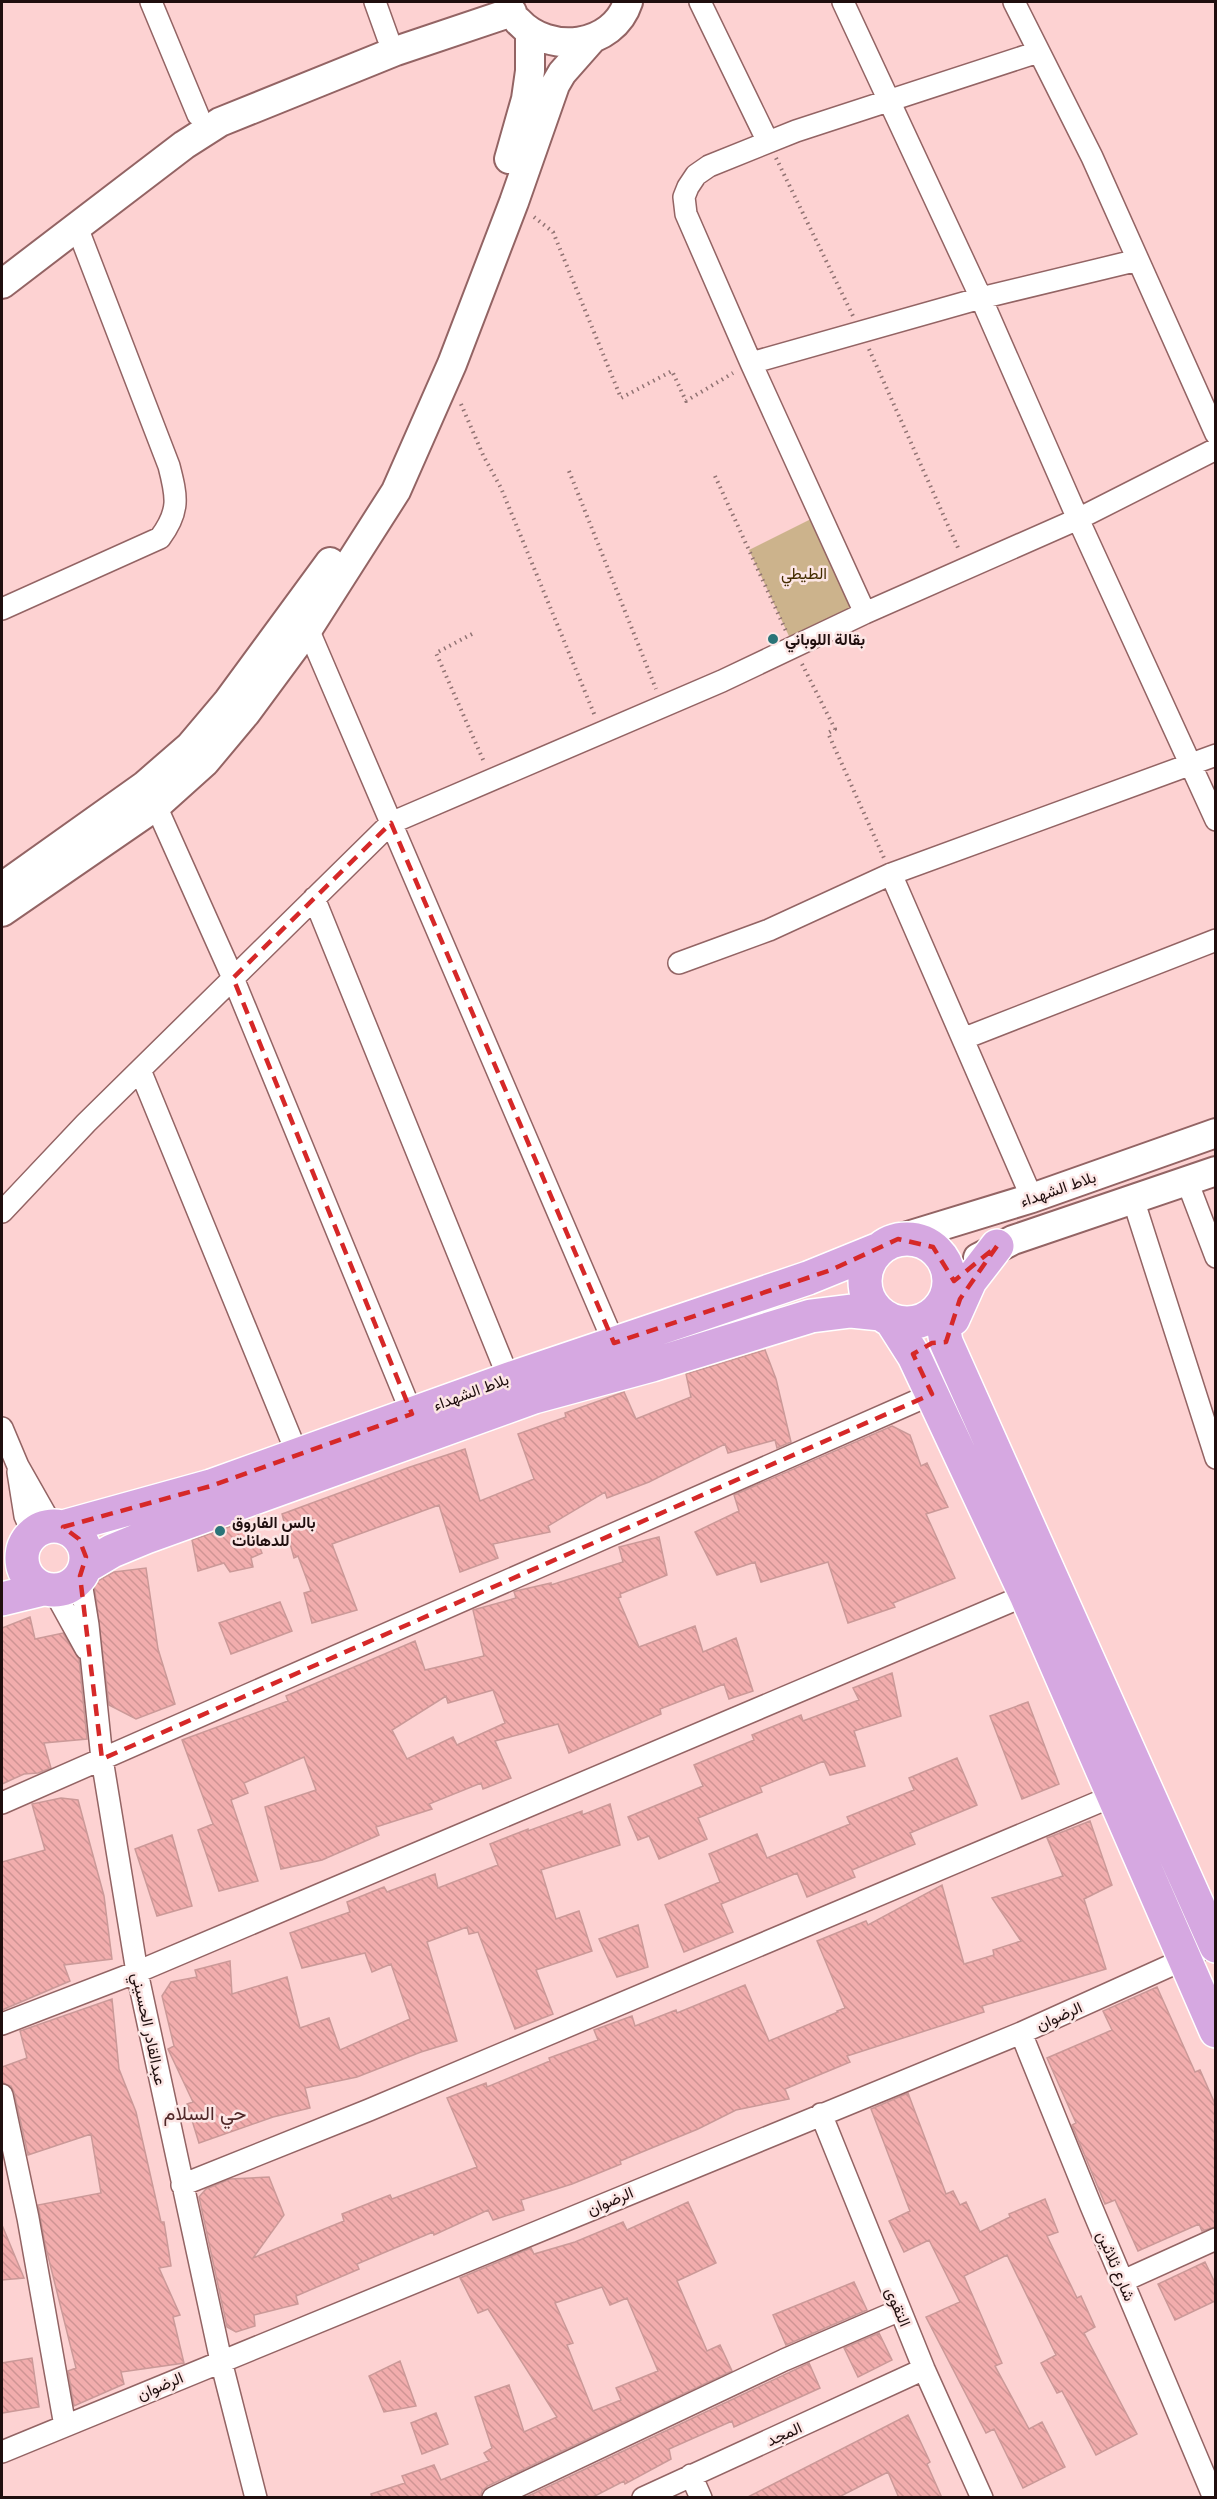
<svg xmlns="http://www.w3.org/2000/svg" width="1217" height="2499" font-family="'Fira Sans',Vazirmatn,sans-serif">
  <style>
    .park { fill: #ccb38c }
    .building { fill: url(#building-back-hatch); stroke: #cb9998; stroke-width: 1.5; fill-rule: evenodd }
    .lines { fill: none; stroke-linecap: round; stroke-linejoin: round }
    .street-casing { stroke: #936464; stroke-width: 24 }
    .secondary-casing { stroke: #936464; stroke-width: 32 }
    .primary-casing { stroke: #fff; stroke-width: 36 }
    .path { stroke: #917373; stroke-width: 4; stroke-dasharray: 1.5 4.5; stroke-linecap: butt }
    .street { stroke: #fff; stroke-width: 21 }
    .secondary { stroke: #fff; stroke-width: 28 }
    .primary { stroke: #d6a8e1; stroke-width: 33 }
    .marked { fill: none; stroke: #d62828; stroke-width: 4.5; stroke-dasharray: 12 8; stroke-linejoin: round }
    .poi-dot { fill: #2a7478; stroke: #fce6e5; stroke-width: 2 }
    .labels { text-anchor: middle; dominant-baseline: central; stroke-width: 5; stroke-linejoin: round; paint-order: stroke }
    .park-label { font-size: 16px; fill: #442d00; stroke: #fce6e5 }
    .poi-label { font-size: 16px; font-weight: bold; fill: #1f0e0e; stroke: #fce6e5; text-anchor: start }
    .street-label { font-size: 16px; fill: #1f0e0e; stroke: #fce6e5 }
    .quarter-label { font-size: 20px; fill: #502829; stroke: #fce6e5 }
  </style>
  <defs>
    <pattern id="building-back-hatch" width="6" height="6" patternUnits="userSpaceOnUse" patternTransform="scale(1.5)"><rect width="6" height="6" fill="#f2adad"/><path d="M-1 5l2 2M0 0l6 6M5-1l2 2" fill="none" stroke="#cf9494"/></pattern>
  </defs>
  <rect width="100%" height="100%" fill="#fdd2d2"/>
  <path class="park" d="M821,514L865,613L794,647L749,550Z"/>
  <path class="building" d="M765,1350L776,1379L791,1442L777,1448L775,1440L728,1453L725,1444L649,1482L607,1498L605,1492L548,1526L550,1532L493,1544L498,1558L460,1572L439,1505L332,1544L357,1610L312,1623L304,1593L311,1591L298,1556L294,1558L282,1514L410,1467L465,1449L480,1501L534,1479L518,1434L566,1417L565,1413L624,1392L636,1419L691,1397L686,1374Z
    M892,1426L910,1435L921,1466L927,1463L948,1507L926,1514L955,1578L893,1603L895,1607L848,1623L828,1562L761,1582L755,1562L717,1575L695,1532L739,1511L734,1495Z
    M249,1520L262,1553L251,1558L253,1567L230,1572L224,1563L198,1571L192,1540Z
    M659,1537L667,1575L620,1594L621,1597L618,1598L639,1647L695,1626L703,1652L736,1638L753,1691L729,1699L724,1684L660,1709L661,1714L569,1753L558,1724L495,1741L511,1778L483,1789L481,1783L429,1804L432,1809L376,1827L379,1835L322,1860L281,1869L265,1807L316,1790L304,1757L244,1783L248,1793L231,1800L258,1881L219,1891L198,1830L213,1824L182,1740L288,1701L286,1696L415,1641L425,1670L484,1656L473,1610L516,1598L514,1592L516,1591L551,1583V1585L623,1562L619,1547ZM493,1690L505,1723L457,1745L453,1737L407,1759L392,1730L446,1696L448,1703Z
    M146,1568L158,1649L175,1704L136,1719L109,1705L94,1583L114,1572Z
    M280,1602L292,1631L231,1654L219,1623Z
    M30,1617L35,1639L63,1633L79,1659L87,1739L44,1743L51,1768L38,1773L24,1774L2,1784V1628Z
    M892,1673L901,1716L854,1731L865,1766L830,1775L824,1761L760,1787L762,1792L698,1818L707,1839L659,1859L649,1836L638,1840L628,1817L703,1786L694,1765L754,1740L752,1735L801,1715L803,1721L859,1700L853,1688Z
    M1028,1702L1059,1784L1022,1799L990,1716Z
    M957,1758L977,1805L910,1833L915,1844L852,1870L855,1877L807,1897L797,1873L721,1904L733,1932L684,1952L665,1905L720,1882L709,1854L757,1834L767,1858L850,1824L847,1817L914,1790L909,1778Z
    M61,1798L78,1800L104,1896L112,1959L64,1965L70,1981L2,2010V1862L45,1850L32,1804Z
    M610,1804L620,1845L541,1870L556,1919L579,1911L592,1951L536,1970L553,2014L515,2029L478,1932L469,1934L467,1927L427,1942L457,2041L421,2052L357,2077L305,2088L310,2108L273,2117L199,2143L187,2104L193,2102L168,2049L174,2046L162,1996L171,1982L197,1977L195,1970L230,1961L232,1994L287,1977L300,2028L329,2018L340,2050L410,2019L391,1964L372,1972L365,1953L302,1968L290,1933L350,1912L347,1902L384,1887L387,1892L435,1874L438,1888L498,1865L490,1844L528,1829V1831L582,1811V1815Z
    M1090,1821L1112,1885L1084,1899L1106,1969L982,2006L984,2012L847,2056L850,2062L785,2089L789,2099L736,2110L698,2129L620,2161L621,2164L572,2184L521,2200L524,2210L493,2220L488,2210L434,2235L433,2232L357,2264L359,2269L296,2296L298,2304L254,2315L255,2326L236,2332L227,2327L199,2197L206,2189L230,2179L269,2177L284,2215L253,2258L344,2221L342,2214L390,2195L392,2199L477,2167L447,2098L486,2083L487,2087L550,2061L549,2058L598,2040L594,2030L632,2016L635,2026L676,2010L677,2013L745,1985L769,2041L838,2012L837,2011L845,2008L817,1941L866,1921L868,1925L942,1885L964,1964L994,1955L993,1950L1021,1941L992,1898L1063,1876L1047,1838Z
    M172,1835L192,1906L157,1916L135,1849Z
    M638,1925L648,1967L617,1977L599,1939Z
    M1157,1987L1195,2072L1200,2070L1215,2104V2227L1202,2231L1199,2224L1138,2251L1115,2200L1105,2204L1072,2125L1076,2123L1047,2058L1112,2030L1103,2011Z
    M112,1999L119,2069L136,2112L161,2222H164L171,2266L159,2268L180,2315L173,2317L184,2363L121,2372L124,2384L74,2406L68,2371L76,2368L45,2244L38,2205L101,2193L91,2134L28,2155L14,2092L11,2086L2,2083V2067L27,2058L20,2031Z
    M908,2093L946,2194L953,2191L960,2205L966,2202L980,2232L1010,2217L1009,2214L1045,2199L1058,2232L1047,2236L1077,2298L1081,2296L1095,2327L1084,2333L1137,2434L1096,2455L1062,2391L1057,2393L1041,2363L1056,2355L1007,2255L964,2276L1002,2363L995,2366L1029,2429L1042,2422L1065,2467L1023,2488L994,2429L986,2433L926,2317L960,2302L929,2240L904,2252L889,2221L910,2211L871,2109Z
    M688,2202L716,2263L677,2281L707,2351L720,2345L732,2371L488,2486L482,2491L480,2498H372L371,2494L405,2483L402,2476L434,2465L441,2480L489,2461L484,2453L492,2448L475,2397L509,2385L524,2432L557,2417L488,2309L478,2313L460,2278L531,2248L534,2254L575,2242L623,2222L627,2230ZM602,2287L610,2305L627,2298L658,2371L616,2388L621,2400L593,2411L567,2345L573,2343L555,2303Z
    M2,2225L24,2278L2,2280Z
    M1205,2262L1215,2283V2301L1175,2320L1158,2284Z
    M854,2282L867,2310L786,2345L773,2315Z
    M879,2333L892,2360L858,2377L844,2348Z
    M32,2358L39,2407L2,2413V2363Z
    M400,2361L416,2406L384,2412L369,2376Z
    M809,2363L820,2388L734,2427L732,2421L669,2449L671,2459L625,2484L624,2481L591,2498H524Z
    M436,2413L448,2444L422,2454L411,2423Z
    M908,2415L930,2462L927,2464L942,2498H899L888,2472L837,2498H746Z"/>
  <g class="lines">
    <defs>
      <path id="street" d="M151,2L198,115
        M375,2L388,38
        M700,2L768,142
        M843,2L981,298L1078,519L1216,820
        M1014,2L1092,157L1216,434
        M751,363L981,298L1138,260
        M2,609L160,538C180,511 177,497 169,466L77,227
        M865,613L751,363L686,214L684,197L688,187L696,175L709,166L796,131L1038,52
        M308,629L614,1343
        M156,806L233,978L412,1414
        M891,874L1032,1198
        M314,898L509,1379
        M679,963L769,930L891,874L1216,755
        M965,1038L1216,940
        M140,1070L298,1456
        M1187,1181L1216,1257
        M1133,1199L1216,1458
        M2,1212L86,1123L391,823L722,681L865,613L1078,519L1216,449
        M2,1428L18,1466L52,1526
        M18,1472L25,1516L33,1534
        M80,1576L88,1625L102,1759L137,1972L221,2361L256,2498
        M54,1591L86,1649
        M2,1803L932,1394
        M2,2024L137,1972L1026,1595
        M1021,2033L1091,2206L1214,2498
        M2,2095L28,2218L65,2426
        M821,2114L924,2369L982,2498
        M182,2185L369,2110L1113,1796
        M1123,2281L1216,2239
        M2,2452L1021,2033L1196,1954
        M691,2475L701,2498
        M493,2498L784,2360L900,2310
        M643,2498L924,2369"/>
      <path id="secondary" d="M518,21C549,55 613,48 628,2
        M509,159L526,99L530,71V32
        M2,284L184,145L220,122L396,51L512,12
        M2,887L144,786L190,746L228,701L330,562
        M2,912L156,806L205,762L246,713L308,629L396,491L452,364L514,202L555,85L562,73L592,39
        M898,1239L1032,1198L1216,1133
        M978,1258L1013,1240L1216,1171"/>
      <path id="primary" d="M865 1281a42 42 0 1 1 84 0a42 42 0 1 1-84 0Z
        M940,1307L946,1342L1216,1946
        M953,1319L970,1281L997,1246
        M891,1320L914,1356L1026,1595L1216,2031
        M22 1558a32 32 0 1 1 64 0a32 32 0 1 1-64 0Z
        M63,1527L211,1486L509,1379L808,1278L877,1250
        M85,1567L112,1551L146,1537L534,1397L652,1365L811,1316L851,1311L881,1314
        M2,1599L43,1589"/>
    </defs>
    <use href="#street" class="street-casing"/>
    <use href="#secondary" class="secondary-casing"/>
    <use href="#primary" class="primary-casing"/>
    <path class="path" d="M776,158L853,316
      M534,217L553,232L621,398L672,371L686,401L733,373
      M869,349L959,550
      M461,404L483,455L501,488L595,716
      M569,471L656,689
      M715,476L786,631
      M472,634L436,653L485,764
      M802,664L835,729L828,733L884,858"/>
    <use href="#street" class="street"/>
    <use href="#secondary" class="secondary"/>
    <use href="#primary" class="primary"/>
  </g>
  <path class="marked" d="M391,823L614,1343L831,1270L898,1239L933,1247L954,1281L997,1246L960,1299L946,1342L932,1343L913,1354L932,1394L102,1759L80,1576L86,1557L79,1539L63,1527L211,1486L412,1414L233,978Z"/>
  <g class="poi-dot">
    <circle cx="773" cy="639" r="6"/>
    <circle cx="220" cy="1531" r="6"/>
  </g>
  <g class="labels">
    <g class="park-label">
      <text x="804" y="573">الطيطي</text>
    </g>
    <g class="poi-label">
      <text x="785" y="639">بقالة اللوباني</text>
      <text x="232" y="1522">بالس الفاروق<tspan x="232" dy="18">للدهانات</tspan></text>
    </g>
    <g class="street-label">
      <text transform="translate(1058 1189) rotate(-19)">بلاط الشهداء</text>
      <text transform="translate(471 1392) rotate(-20)">بلاط الشهداء</text>
      <text transform="translate(1059 2016) rotate(-24)">الرضوان</text>
      <text transform="translate(149 2029) rotate(78)">عبدالقادر الحسيني</text>
      <text transform="translate(610 2201) rotate(-23)">الرضوان</text>
      <text transform="translate(1116 2266) rotate(67)">شارع ثلاثين</text>
      <text transform="translate(898 2307) rotate(67)">التقوى</text>
      <text transform="translate(160 2386) rotate(-23)">الرضوان</text>
      <text transform="translate(784 2434) rotate(-24)">المجد</text>
    </g>
    <g class="quarter-label">
      <text x="205" y="2113">حي السلام</text>
    </g>
  </g>
  <rect width="1217" height="2499" fill="none" stroke="#1f0e0e" stroke-width="6"/>
</svg>
